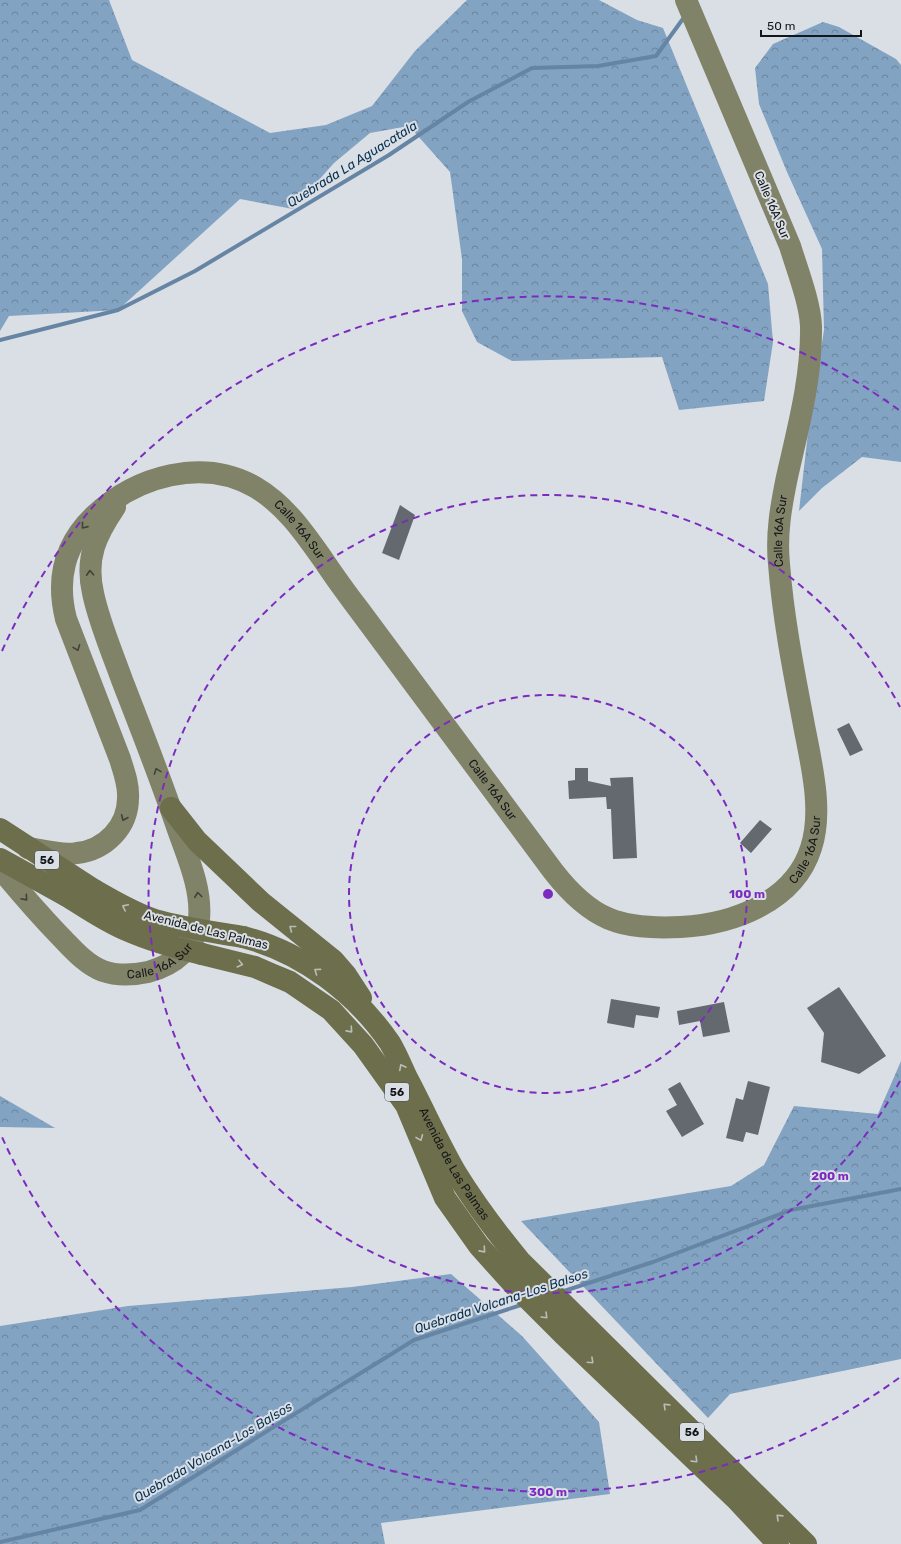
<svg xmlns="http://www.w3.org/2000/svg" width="901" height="1544" font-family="Rubik,sans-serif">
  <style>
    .forest { fill: url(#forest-crowns) }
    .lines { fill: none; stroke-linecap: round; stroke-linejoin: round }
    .stream { stroke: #6685a4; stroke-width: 4 }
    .building { fill: #63696e }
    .secondary { stroke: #818368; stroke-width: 22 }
    .primary { stroke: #6c6e4c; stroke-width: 22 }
    .primary-bridge { stroke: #6c6e4c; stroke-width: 22 }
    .oneway { stroke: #404238 }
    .oneway2 { stroke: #b8bdb7 }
    .ring { fill: none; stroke: #7b2cbf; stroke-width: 2; stroke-dasharray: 7 5 }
    .labels { text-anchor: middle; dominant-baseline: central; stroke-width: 4; stroke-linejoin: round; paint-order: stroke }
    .shield { fill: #d9dfe5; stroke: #4f5256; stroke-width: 1 }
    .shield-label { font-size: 11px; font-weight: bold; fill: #141618 }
    .street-label { font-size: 12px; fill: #141618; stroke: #d9dfe5 }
    .water-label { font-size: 13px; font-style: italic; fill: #0b3151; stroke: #d9dfe5 }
    .centre { fill: #7b2cbf; stroke: #d9dfe5; stroke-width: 2 }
    .ring-label { font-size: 12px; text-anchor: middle; font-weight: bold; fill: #7b2cbf; stroke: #d9dfe5; stroke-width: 4; stroke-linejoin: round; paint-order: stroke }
  </style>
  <defs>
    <pattern id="forest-crowns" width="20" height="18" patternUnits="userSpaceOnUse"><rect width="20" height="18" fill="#83a3c3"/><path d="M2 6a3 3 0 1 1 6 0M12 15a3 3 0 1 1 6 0" fill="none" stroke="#6a849d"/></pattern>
  </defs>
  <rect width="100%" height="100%" fill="#d9dfe5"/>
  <path class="forest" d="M0,0H109L132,60L270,133L326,125L372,106L415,51L467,0H599L637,20L663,28L768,284L773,342L764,401L679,410L662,357L512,361L477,342L462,311V259L450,172L409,126L370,133L334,163L293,209L240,199L118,310L9,316L0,331Z
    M823,22L839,27L896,59L901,65V462L862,457L822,488L799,511L809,424L824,330L822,249L787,172L759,104L755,68L773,44Z
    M901,1061V1359L730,1394L708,1418L521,1221L731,1186L764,1165L794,1106L878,1114Z
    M0,1096L55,1128L0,1127Z
    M451,1274L522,1336L599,1422L610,1494L381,1523L385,1544H0V1326L128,1306L352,1287Z"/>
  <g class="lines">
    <path class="stream" d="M0,340L118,310L195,271L389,155L468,102L532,68L598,66L656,56L685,16
      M561,1292L653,1262L791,1210L901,1189
      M0,1542L140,1510L414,1340L524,1304"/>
  </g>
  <path class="building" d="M400,505L415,515L399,560L382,553Z
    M849,723L863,750L850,756L837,729Z
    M575,768H588V781L611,786L610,778L633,777L637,858L613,859L611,809H607L606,797L569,799L568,781L575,780Z
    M760,820L772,829L751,853L740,843Z
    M839,987L886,1056L859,1074L821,1062L824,1033L807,1008Z
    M611,999L660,1007L658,1018L636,1015L634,1028L607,1023Z
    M724,1002L730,1032L703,1037L700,1021L679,1025L677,1011Z
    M748,1081L770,1087L758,1135L746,1132L743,1142L726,1138L736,1098L743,1100Z
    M680,1082L704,1124L682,1137L666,1111L677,1105L668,1089Z"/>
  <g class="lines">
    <g class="secondary">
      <path id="s1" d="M28,848C43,850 61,856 77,853C105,850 128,827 128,798C129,785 124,772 120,759L66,619C56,579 64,545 94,516C136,476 203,457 255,487C284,504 303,531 322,558C334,576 347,594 360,611C425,698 489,785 553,871C591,920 620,930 681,927C733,924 794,902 811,848C824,809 810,759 803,720C793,668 783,616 779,564C776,534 781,506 787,477C798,428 812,377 811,326C810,302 797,269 790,246L686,0"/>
      <path id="s2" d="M0,868C19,891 38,913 59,935C72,948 85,964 103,971C117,976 134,975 148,972C174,965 196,948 199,919C202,888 187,856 177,827C160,777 141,729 122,680C112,652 99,622 93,593C85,558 96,535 115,507"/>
    </g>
    <g class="primary">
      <path d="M171,808L197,841L261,902L333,960L346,975L361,998"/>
      <path d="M0,829L94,890"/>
      <path d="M0,859L67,896"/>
      <path id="s3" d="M243,937C302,952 356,993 390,1043C396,1053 401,1065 406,1076C423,1108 438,1142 456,1173C475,1204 497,1233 520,1261L806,1544"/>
      <path d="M202,954L255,967L271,974L290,982L331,1010L363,1045L406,1105L445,1198L479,1246L515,1286L563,1334L736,1499L778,1544"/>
    </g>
    <path class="primary-bridge" d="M94,890C114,901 133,913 155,920C184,928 214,932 243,937
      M67,896C86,908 105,921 126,930C151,941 176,948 202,954"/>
  </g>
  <defs><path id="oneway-chevron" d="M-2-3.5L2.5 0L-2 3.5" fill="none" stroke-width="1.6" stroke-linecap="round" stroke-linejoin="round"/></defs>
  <g class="oneway">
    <use href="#oneway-chevron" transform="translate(84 526) rotate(129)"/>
    <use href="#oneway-chevron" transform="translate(90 573) rotate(-93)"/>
    <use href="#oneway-chevron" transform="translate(77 648) rotate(69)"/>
    <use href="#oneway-chevron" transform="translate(157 771) rotate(-111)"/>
    <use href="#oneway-chevron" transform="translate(124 818) rotate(113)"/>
    <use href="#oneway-chevron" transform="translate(198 895) rotate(-97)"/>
    <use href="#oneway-chevron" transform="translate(25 898) rotate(49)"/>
  </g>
  <g class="oneway2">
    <use href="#oneway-chevron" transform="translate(125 907) rotate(-153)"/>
    <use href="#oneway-chevron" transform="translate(292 928) rotate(-142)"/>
    <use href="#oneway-chevron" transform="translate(240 964) rotate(14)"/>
    <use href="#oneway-chevron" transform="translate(317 971) rotate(-144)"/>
    <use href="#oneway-chevron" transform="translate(350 1030) rotate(48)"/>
    <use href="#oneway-chevron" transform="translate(402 1067) rotate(-117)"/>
    <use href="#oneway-chevron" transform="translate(420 1138) rotate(68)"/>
    <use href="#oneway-chevron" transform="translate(483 1250) rotate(48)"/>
    <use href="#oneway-chevron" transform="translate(545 1316) rotate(45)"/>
    <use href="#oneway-chevron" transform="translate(591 1361) rotate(43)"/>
    <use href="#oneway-chevron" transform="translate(666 1406) rotate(-136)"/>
    <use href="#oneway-chevron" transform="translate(695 1460) rotate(44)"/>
    <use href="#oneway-chevron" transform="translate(779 1517) rotate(-136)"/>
  </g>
  <g class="ring">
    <circle cx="548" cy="894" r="199"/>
    <path d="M900 1081A399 399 0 1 1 900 707"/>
    <path d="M899 1378A598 598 0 0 1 2 1137M2 651A598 598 0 0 1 899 410"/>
  </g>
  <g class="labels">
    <g class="shield">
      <rect x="35" y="851" width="24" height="18" rx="3"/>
      <rect x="385" y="1083" width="24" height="18" rx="3"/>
      <rect x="680" y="1423" width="24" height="18" rx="3"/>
    </g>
    <g class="shield-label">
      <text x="47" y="860">56</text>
      <text x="397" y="1092">56</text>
      <text x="692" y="1432">56</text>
    </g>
    <g class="street-label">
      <text transform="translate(772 205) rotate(67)">Calle 16A Sur</text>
      <text stroke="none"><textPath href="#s1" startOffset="671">Calle 16A Sur</textPath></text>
      <text stroke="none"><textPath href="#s1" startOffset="1726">Calle 16A Sur</textPath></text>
      <text stroke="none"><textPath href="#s1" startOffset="995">Calle 16A Sur</textPath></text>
      <text stroke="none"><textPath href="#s1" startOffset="1402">Calle 16A Sur</textPath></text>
      <text transform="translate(206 930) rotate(14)">Avenida de Las Palmas</text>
      <text stroke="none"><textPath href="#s2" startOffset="207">Calle 16A Sur</textPath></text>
      <text stroke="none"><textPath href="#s3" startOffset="322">Avenida de Las Palmas</textPath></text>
    </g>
    <g class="water-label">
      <text transform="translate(352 164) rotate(-32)">Quebrada La Aguacatala</text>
      <text transform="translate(501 1301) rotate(-18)">Quebrada Volcana-Los Balsos</text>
      <text transform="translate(213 1452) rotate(-31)">Quebrada Volcana-Los Balsos</text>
    </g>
  </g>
  <circle cx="548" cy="894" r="6" class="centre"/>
  <g class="ring-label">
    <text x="747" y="898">100 m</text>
    <text x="830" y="1180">200 m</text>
    <text x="548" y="1496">300 m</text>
  </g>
  <path d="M761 30v6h100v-6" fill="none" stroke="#141618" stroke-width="2"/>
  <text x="767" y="30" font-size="12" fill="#141618" stroke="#d9dfe5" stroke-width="3" paint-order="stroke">50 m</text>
</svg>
